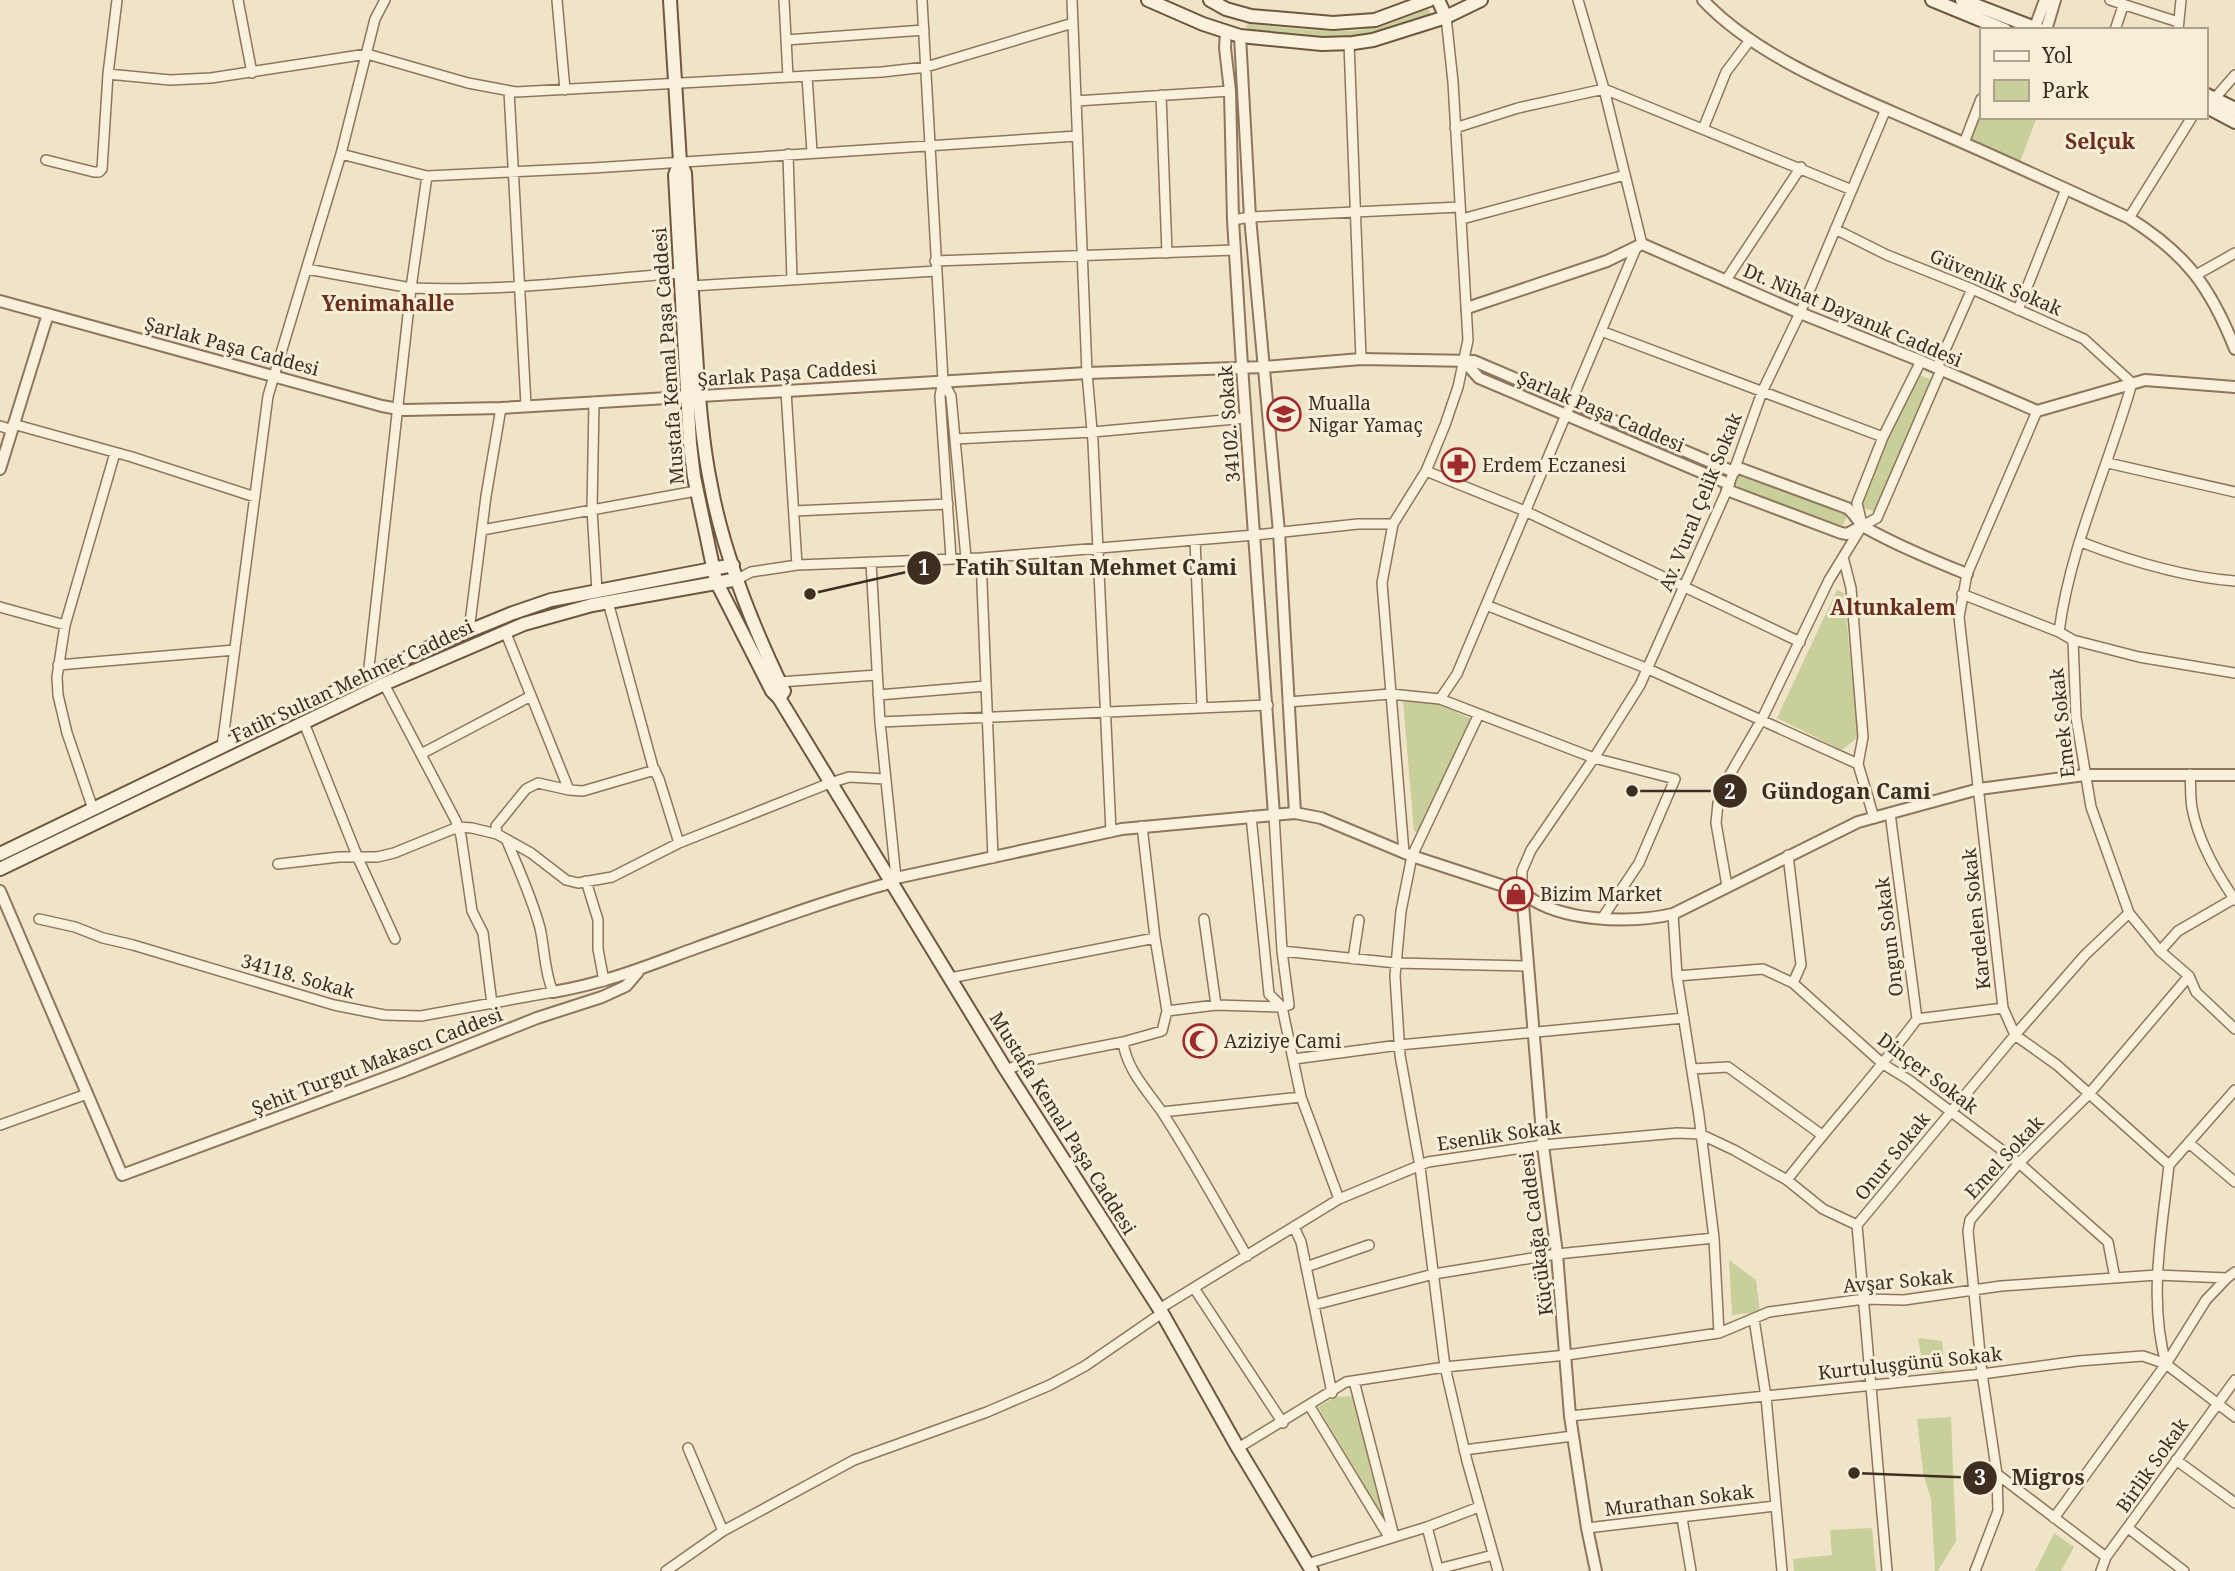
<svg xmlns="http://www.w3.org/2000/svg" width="2235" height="1571" font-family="'Noto Serif',serif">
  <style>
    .green { fill: #c9cf9b }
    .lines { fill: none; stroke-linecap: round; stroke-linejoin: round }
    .minor-casing { stroke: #8d765c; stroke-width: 12 }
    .tertiary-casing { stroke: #8d765c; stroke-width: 14 }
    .secondary-casing { stroke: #6f573f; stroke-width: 16 }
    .minor { stroke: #faf1dc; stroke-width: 9 }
    .tertiary { stroke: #faf1dc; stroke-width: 10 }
    .secondary { stroke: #faf1dc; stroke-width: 12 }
    .labels { text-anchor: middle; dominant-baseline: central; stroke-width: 6; stroke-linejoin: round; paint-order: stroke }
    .street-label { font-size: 19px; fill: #3d2e20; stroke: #f7eed8 }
    .poi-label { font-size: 19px; fill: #3d2e20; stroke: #f7eed8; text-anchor: start }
    .neighbourhood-label { font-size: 21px; font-weight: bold; fill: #6b2e1e; stroke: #f7eed8 }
    .leader { fill: none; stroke: #3d2e20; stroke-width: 2.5 }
    .callout-dot { fill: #3d2e20; stroke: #f7eed8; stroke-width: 2.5 }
    .mark-label { font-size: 21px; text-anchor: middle; font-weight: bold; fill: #fff }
    .callout-label { font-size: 21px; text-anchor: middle; font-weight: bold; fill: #3d2e20; stroke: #f7eed8; stroke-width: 6; stroke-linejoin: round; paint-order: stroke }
  </style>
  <rect width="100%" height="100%" fill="#f0e4c8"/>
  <path class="green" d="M1428,9L1431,13L1430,15L1367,36H1309L1248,30L1246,26L1248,24L1309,30L1355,31L1383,26Z
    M1981,104V117H2037L2018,167L1964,143Z
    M1918,374L1929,379L1931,384L1878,507L1874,511L1864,508L1860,502L1914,377Z
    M1581,413L1722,472L1721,476L1580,416Z
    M1742,474L1844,512L1846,518L1843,525L1837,527L1740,490L1735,483L1737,477Z
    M701,575L702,580L515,622L459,645L237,751L234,747L464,638L512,618L547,608Z
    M1837,590L1844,593L1858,737L1842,750L1777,718Z
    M1403,701L1438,703L1471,719L1420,833L1414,831Z
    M219,754L222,755L221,757L8,862L6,859Z
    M1729,1260L1756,1280L1760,1312L1732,1315Z
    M1918,1338L1942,1341L1945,1372L1915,1371L1914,1359L1921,1355Z
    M1353,1396L1387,1523L1318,1407L1335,1397Z
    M1951,1417L1956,1541L1938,1571H1935L1931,1499L1923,1473L1917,1419Z
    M1872,1528L1876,1571H1794L1793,1559L1832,1555L1830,1530Z
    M2054,1533L2074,1547L2061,1571H2035Z"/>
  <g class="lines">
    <defs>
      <path id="minor" d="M238,0L252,73
        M557,0L565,90
        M784,0L788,77
        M922,0L943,381
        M1072,0L1087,373L1093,442L1111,832
        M1578,0L1604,89L1642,244
        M2110,0L2178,22
        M2115,30L2123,6
        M2178,30L2181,0
        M786,40L924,30
        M1349,43L1361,359
        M108,74L170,80L211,78L367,54L468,83L516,92L534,91L882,72L926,67L1073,23
        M807,76L812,152
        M509,91L526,405
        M1161,95L1167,253
        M2215,98L2235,75
        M1076,101L1230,91
        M1455,128L1518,108L1604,89L1852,190
        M1703,129L1726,72L1750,40
        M1964,143L1981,99
        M341,154L427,176L593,168L1077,136
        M788,154L792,280
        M46,160L94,172H99L102,169L108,74L117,0
        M2129,218L2192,117
        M1462,219L1625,175
        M1233,220L1250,217L1460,207
        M1835,229L1887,255L1972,289L2084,339L2132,383C2109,465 2070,546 2059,632L2073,640L2076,717L2091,807L2129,913L2160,951L2189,976L2196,992L2235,1029
        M935,261L1235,250
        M307,269L411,288C500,292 591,280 680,273
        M2196,275L2235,253
        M1726,280L1801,167
        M691,286L936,271
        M2018,310L2066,189
        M1601,331L1883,437
        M1937,368L1972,289
        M786,391L797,565
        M594,402L592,510L597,591
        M2037,411L1967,574L1959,617L2003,1008L2015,1035L2057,1065L2169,1165C2162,1231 2148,1299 2166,1364
        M13,424L132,457L255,497
        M0,426L12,430
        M955,439L1093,432L1246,418
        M2108,463L2235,492
        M1426,471L1525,511L1800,642
        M794,511L948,504
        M1862,524L1857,503L1883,437L1921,361
        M482,530L696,491
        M1195,540L1202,707
        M2081,542C2130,561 2182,577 2235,581
        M1843,557L1851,588L1863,737L1858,764L1874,818
        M951,558L940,396L943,381L951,396L966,558
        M981,558L993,858
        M871,562L880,722L896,878
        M738,579L751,572L797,565L981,558L1255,535L1358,524H1393
        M1962,594L2059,632
        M608,602L653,767L659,779L679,843
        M1486,605L1646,668L1858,764
        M0,607L65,625
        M469,631L486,496L501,408
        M505,631L569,790L583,791L655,770
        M2073,640L2139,657L2235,673
        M58,665L235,650
        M368,676L411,288L427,176
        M780,682L877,675
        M384,684L456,821L461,836L472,911L483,933L492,1004
        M878,695L986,686
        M1440,699L1457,674L1636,248
        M1288,702L1391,694L1440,699L1594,758L1675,779L1639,863L1603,917
        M1478,716L1412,856L1401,911L1395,976L1400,1055L1420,1167L1445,1367L1467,1461L1498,1571
        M880,722L1268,705
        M304,723L358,858L395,939
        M222,747L268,396L341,154L375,19L385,0
        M421,754L531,696
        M2190,774C2191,785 2190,797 2192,808C2198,840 2217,874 2235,900
        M569,790L538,783L526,789L496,826L497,834L531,853L566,880L578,883L612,877L679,843L830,783L849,777L885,779
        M93,809L67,733L58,695L57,677L65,625L115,453
        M1274,815L1282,951L1289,1005L1282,1007L1301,1097L1339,1199
        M1251,816L1269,994L1282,1007
        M1142,826L1155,938L1167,1011L1162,1031L1123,1042C1127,1070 1146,1089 1162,1112C1192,1158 1219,1208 1247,1256
        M1404,853L1382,583L1393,524L1426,471L1445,425L1458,387L1468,340L1453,82L1446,17
        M1788,855L1801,965L1793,983
        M278,864L339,857H377L394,853L458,827L472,828L497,834
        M586,881L598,920V949L604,981
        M1727,886L1716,823L1718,803L1725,783L1762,719L1829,580L1862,526L1877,518L1941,370
        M1522,892V871L1531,850L1594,758L1640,685L1727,490L1762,392L1800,313L1886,109
        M1673,914L1677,976L1699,1116L1714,1238L1719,1333
        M39,919L75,927L103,938L133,945L334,1005L384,1015L421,1016L553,992C544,971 545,950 540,928C532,898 519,870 507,841
        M1204,919L1216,1005
        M1282,951L1396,963L1528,966
        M2160,951L2178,931L2235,898
        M1353,959L1359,920
        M1677,976L1763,969L1793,983L1883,1064L1909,1080L2019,1163L2108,1242L2115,1278
        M950,978L1155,938
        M1167,1011L1216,1005L1282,1007
        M1917,1019L2003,1008
        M1294,1059L1399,1045L1684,1018
        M1692,1069L1728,1067L1822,1135
        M1006,1070L1031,1060L1123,1042
        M1162,1112L1301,1097
        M0,1125L87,1094
        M2189,1143L2235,1182
        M2169,1165L2235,1090
        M1787,1180C1829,1125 1876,1075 1917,1019L1890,813
        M1294,1227L1301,1242L1332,1393
        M1306,1267L1369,1245
        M1194,1288L1283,1423
        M1314,1305L1434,1274L1557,1254L1714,1238
        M1159,1309L1339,1199L1428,1162L1543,1145L1677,1133L1700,1134L1734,1150L1787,1180L1823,1209L1857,1225
        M1754,1319L1766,1397L1782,1571
        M1354,1381L1394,1536
        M1309,1405L1389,1537
        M1570,1416L1982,1374L2078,1361L2143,1356L2166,1364L2235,1417
        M688,1448L723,1531
        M1238,1448L1346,1382L1445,1367L1567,1355L1719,1333L1769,1312L1864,1299L1904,1300L2001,1286L2157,1275L2227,1278L2235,1272
        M1464,1450L1573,1436
        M2176,1460L2235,1503
        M1997,1474L2106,1557
        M1682,1518L1691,1571
        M2054,1518L2166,1364L2206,1300L2227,1278
        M1427,1527L1438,1569L1493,1555
        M1587,1528L1775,1506
        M2128,1528L2184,1571
        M1307,1564L1427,1527L1479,1507
        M666,1571L723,1531L854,1460L987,1412L1050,1385L1085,1366L1162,1313
        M1887,1571L1857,1225L2015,1035L2085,955L2129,913
        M1975,1571L1998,1511L1997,1474L1982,1374L1968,1231L1970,1220L2019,1163L2089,1094L2189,976
        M2101,1571L2106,1557L2235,1380"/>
      <path id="tertiary" d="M1703,0C1759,60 1859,97 1934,130C1999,158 2064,188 2129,218C2186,254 2210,286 2235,349
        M2034,30L2045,0
        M2046,30L2055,0
        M1226,31L1225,48L1230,91L1233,220L1242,366L1274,815
        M1240,36L1250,217L1279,532L1295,813
        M0,301L382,406L404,410L501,408L1087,373L1264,367L1361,359L1474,361L1734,472
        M1467,308L1607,261L1642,244L1800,313L1921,361L2037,411L2145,380L2235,387
        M1464,361L1479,378L1729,484
        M1736,467L1847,508C1855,513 1858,523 1866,528C1898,546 1932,560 1967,574
        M0,469L48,314
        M1727,490L1841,533L1847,534L1862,526
        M0,891L122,1175L401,1072L537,1018L602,997L626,986L638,972
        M1522,892L1543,1145L1557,1254L1570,1416L1587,1528L1596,1571
        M553,992C606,983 647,966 696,948C761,925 824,901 890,883L896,878L1122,829L1295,813L1321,818L1412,856L1522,892C1557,922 1629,924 1673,914L1858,822L1979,789L2085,775H2235"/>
      <path id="secondary" d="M670,0L680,162L685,173C688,234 692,294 696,354C699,398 702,443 711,486C724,556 753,627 784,691L779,698
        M1148,0L1203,24L1240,36L1322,44L1353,43L1373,40L1446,17L1481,0
        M1210,0L1226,9L1251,16L1333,23L1375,20L1429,0
        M1438,0L1446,17
        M1932,0L2005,30
        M1962,0L2040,30
        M2205,94L2235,109
        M2205,106L2235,122
        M680,162L675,175L690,444L694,477L716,581L772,691L779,698L1006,1070L1162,1313L1238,1448L1312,1571
        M0,854L368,676L430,647L513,613L551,600L733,565
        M0,869L384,684L524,624L592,605L738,579"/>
    </defs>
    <use href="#minor" class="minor-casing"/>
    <use href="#tertiary" class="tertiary-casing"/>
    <use href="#secondary" class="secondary-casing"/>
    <use href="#minor" class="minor"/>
    <use href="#tertiary" class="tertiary"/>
    <use href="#secondary" class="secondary"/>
  </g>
  <defs>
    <symbol id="school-ring" viewBox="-11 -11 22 22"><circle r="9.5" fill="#f7eed8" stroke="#9e2a2b" stroke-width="1.5"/><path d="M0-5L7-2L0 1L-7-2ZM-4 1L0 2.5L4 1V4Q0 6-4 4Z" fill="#9e2a2b"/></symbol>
    <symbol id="pharmacy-ring" viewBox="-11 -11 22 22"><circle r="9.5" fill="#f7eed8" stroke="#9e2a2b" stroke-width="1.5"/><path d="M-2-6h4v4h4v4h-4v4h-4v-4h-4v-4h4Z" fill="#9e2a2b"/></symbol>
    <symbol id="shop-ring" viewBox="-11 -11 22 22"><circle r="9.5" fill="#f7eed8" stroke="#9e2a2b" stroke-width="1.5"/><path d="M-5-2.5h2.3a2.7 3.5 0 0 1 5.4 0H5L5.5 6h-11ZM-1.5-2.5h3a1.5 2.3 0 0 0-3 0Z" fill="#9e2a2b"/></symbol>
    <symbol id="mosque-ring" viewBox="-11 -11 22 22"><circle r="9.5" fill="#f7eed8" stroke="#9e2a2b" stroke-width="1.5"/><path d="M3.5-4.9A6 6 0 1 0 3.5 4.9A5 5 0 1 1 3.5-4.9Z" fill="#9e2a2b"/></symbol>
  </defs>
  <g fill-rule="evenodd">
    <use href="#school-ring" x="1265" y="395" width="38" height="38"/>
    <use href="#pharmacy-ring" x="1439" y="446" width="38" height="38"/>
    <use href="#shop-ring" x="1497" y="875" width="38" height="38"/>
    <use href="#mosque-ring" x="1181" y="1022" width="38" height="38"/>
  </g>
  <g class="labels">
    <g class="street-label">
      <text transform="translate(1996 282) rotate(23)">Güvenlik Sokak</text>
      <text transform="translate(1853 315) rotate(23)">Dt. Nihat Dayanık Caddesi</text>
      <text transform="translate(232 346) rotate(15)">Şarlak Paşa Caddesi</text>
      <text transform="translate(668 356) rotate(-94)">Mustafa Kemal Paşa Caddesi</text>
      <text transform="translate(787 373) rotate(-4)">Şarlak Paşa Caddesi</text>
      <text transform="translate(1601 411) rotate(23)">Şarlak Paşa Caddesi</text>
      <text transform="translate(1229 424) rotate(-94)">34102. Sokak</text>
      <text transform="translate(1700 502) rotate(-68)">Av. Vural Çelik Sokak</text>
      <text transform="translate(352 681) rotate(-25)">Fatih Sultan Mehmet Caddesi</text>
      <text transform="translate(2062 723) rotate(-96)">Emek Sokak</text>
      <text transform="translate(1976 919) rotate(-96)">Kardelen Sokak</text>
      <text transform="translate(1889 937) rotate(-97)">Ongun Sokak</text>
      <text transform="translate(298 976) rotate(16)">34118. Sokak</text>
      <text transform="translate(377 1061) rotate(-21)">Şehit Turgut Makascı Caddesi</text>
      <text transform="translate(1928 1073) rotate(37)">Dinçer Sokak</text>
      <text transform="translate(1063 1123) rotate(58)">Mustafa Kemal Paşa Caddesi</text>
      <text transform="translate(1499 1135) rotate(-8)">Esenlik Sokak</text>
      <text transform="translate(1892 1156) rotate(-51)">Onur Sokak</text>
      <text transform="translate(2004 1157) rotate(-47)">Emel Sokak</text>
      <text transform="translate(1536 1234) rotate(-97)">Küçükağa Caddesi</text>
      <text transform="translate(1898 1281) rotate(-5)">Avşar Sokak</text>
      <text transform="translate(1910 1363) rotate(-6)">Kurtuluşgünü Sokak</text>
      <text transform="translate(2152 1465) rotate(-55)">Birlik Sokak</text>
      <text transform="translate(1679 1500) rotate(-7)">Murathan Sokak</text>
    </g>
    <g class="poi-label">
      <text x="1308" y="403">Mualla<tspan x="1308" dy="22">Nigar Yamaç</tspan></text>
      <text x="1482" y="465">Erdem Eczanesi</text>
      <text x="1540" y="894">Bizim Market</text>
      <text x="1224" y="1041">Aziziye Cami</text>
    </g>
    <g class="neighbourhood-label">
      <text x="2100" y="141">Selçuk</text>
      <text x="388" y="303">Yenimahalle</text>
      <text x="1893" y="607">Altunkalem</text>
    </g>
  </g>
  <path class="leader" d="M810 594L924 568M1632 791L1730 791M1854 1473L1980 1478"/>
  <g class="callout-dot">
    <circle cx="810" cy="594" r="7"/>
    <circle cx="1632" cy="791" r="7"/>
    <circle cx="1854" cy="1473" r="7"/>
    <circle cx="924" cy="568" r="18"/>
    <circle cx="1730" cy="791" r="18"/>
    <circle cx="1980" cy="1478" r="18"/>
  </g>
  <g class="mark-label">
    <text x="924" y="575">1</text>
    <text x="1730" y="799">2</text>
    <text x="1980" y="1485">3</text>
  </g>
  <g class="callout-label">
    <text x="1096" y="575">Fatih Sultan Mehmet Cami</text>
    <text x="1846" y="799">Gündogan Cami</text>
    <text x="2048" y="1485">Migros</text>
  </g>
  <rect x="1980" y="28" width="228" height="91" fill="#f7eed8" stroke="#ada18e" stroke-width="2"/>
  <rect x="1994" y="51" width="35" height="10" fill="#faf1dc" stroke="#ada18e" stroke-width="2"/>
  <text x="2042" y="63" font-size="21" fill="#3d2e20">Yol</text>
  <rect x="1994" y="80" width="35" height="21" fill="#c9cf9b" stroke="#ada18e" stroke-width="2"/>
  <text x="2042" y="98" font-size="21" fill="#3d2e20">Park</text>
</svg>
